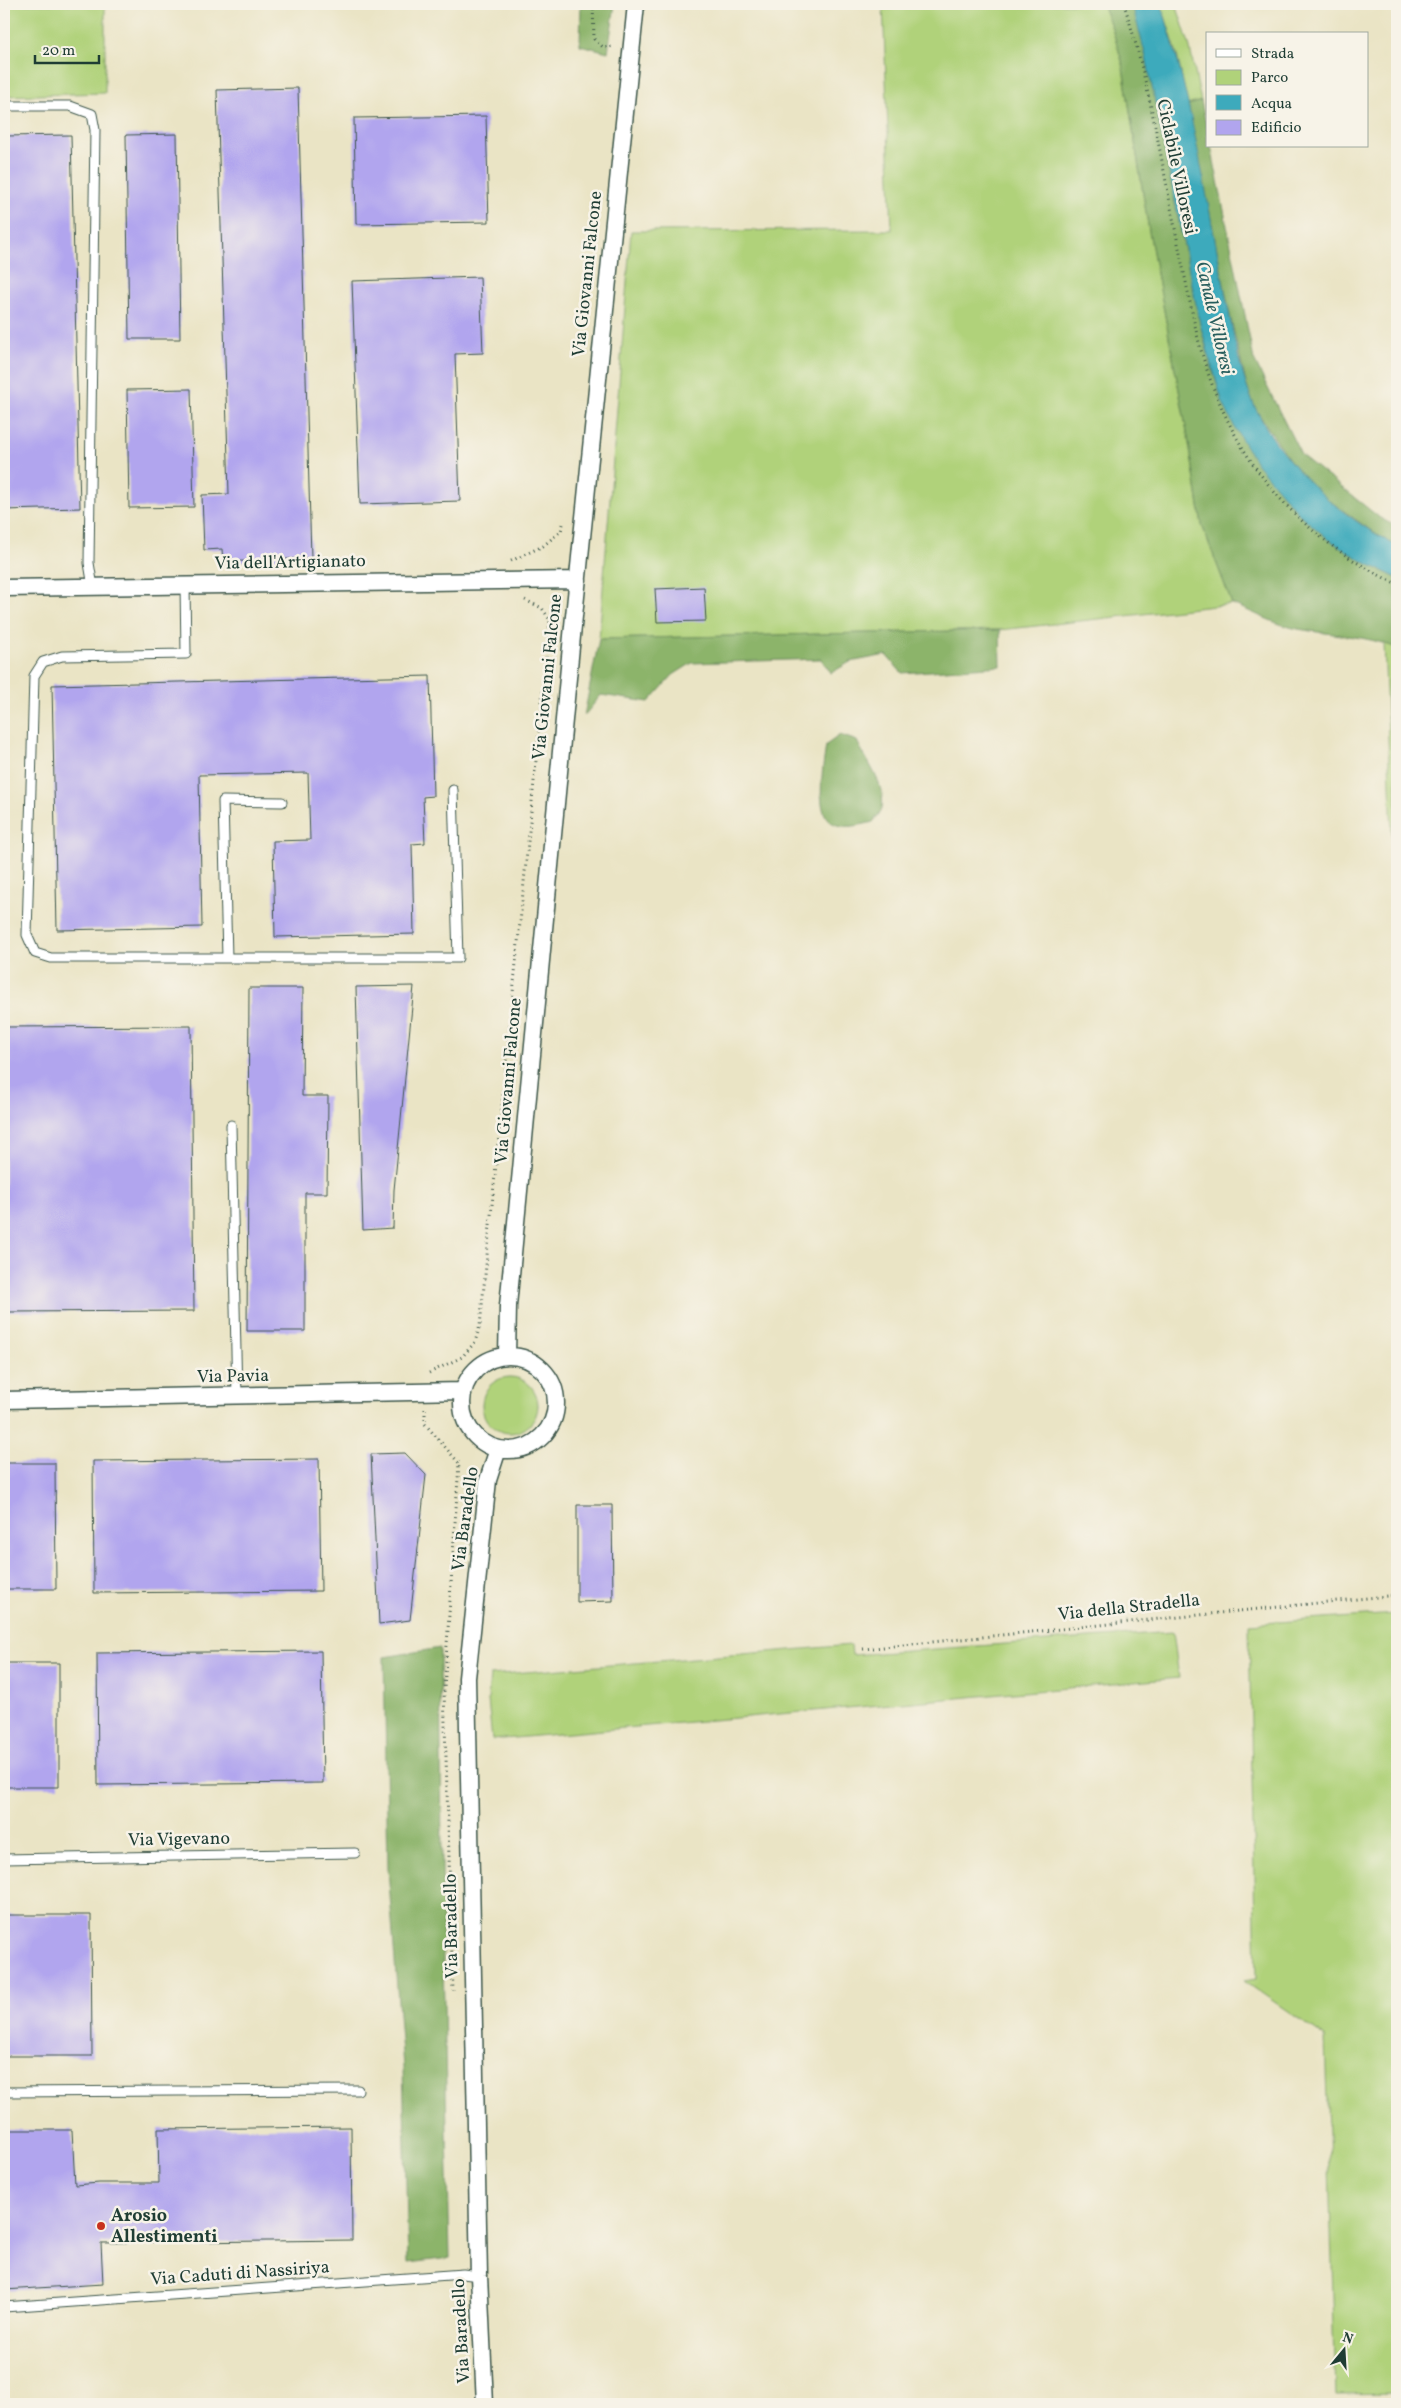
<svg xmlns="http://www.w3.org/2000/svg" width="1401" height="2408" font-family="Vollkorn,serif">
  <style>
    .green { fill: #b0d27a; stroke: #688857 }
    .forest { fill: #8cb46a; stroke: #56784f }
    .water { fill: #3daabc; stroke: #2e7478 }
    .building { fill: #b1a5ee }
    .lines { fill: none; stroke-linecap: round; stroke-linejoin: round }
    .service-casing { stroke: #3d564a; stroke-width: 11 }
    .minor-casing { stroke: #3d564a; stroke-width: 19 }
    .path { stroke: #3d564a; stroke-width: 3; stroke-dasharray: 1 4; stroke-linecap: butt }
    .service { stroke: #fff; stroke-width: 9 }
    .minor { stroke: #fff; stroke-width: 16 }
    .poi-dot { fill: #c8321e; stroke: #f7f3e8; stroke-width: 2 }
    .labels { text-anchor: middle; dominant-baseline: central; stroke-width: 5; stroke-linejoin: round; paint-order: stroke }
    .street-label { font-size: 18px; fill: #1f3d34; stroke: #f7f3e8 }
    .poi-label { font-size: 18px; font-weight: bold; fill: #1f3d34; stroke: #f7f3e8; text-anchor: start }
    .water-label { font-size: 19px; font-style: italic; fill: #285e5d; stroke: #f7f3e8 }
  </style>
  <rect width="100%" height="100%" fill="#f7f3e8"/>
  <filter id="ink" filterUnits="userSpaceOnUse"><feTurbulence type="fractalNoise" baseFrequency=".02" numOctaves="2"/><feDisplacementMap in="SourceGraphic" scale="10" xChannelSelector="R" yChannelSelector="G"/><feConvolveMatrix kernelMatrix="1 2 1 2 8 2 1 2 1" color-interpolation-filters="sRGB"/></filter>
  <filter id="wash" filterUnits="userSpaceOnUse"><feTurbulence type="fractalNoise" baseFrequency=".0096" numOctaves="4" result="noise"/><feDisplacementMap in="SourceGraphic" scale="20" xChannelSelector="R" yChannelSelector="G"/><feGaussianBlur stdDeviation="1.12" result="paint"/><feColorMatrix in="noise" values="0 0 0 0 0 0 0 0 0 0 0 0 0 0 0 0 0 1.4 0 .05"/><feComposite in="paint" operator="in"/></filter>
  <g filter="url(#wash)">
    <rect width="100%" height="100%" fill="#eae4c5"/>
    <path class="green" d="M4,4H105V93L4,96Z
      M883,4H1102L1112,28L1122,61L1149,231L1189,443L1202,525L1232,604L1000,630L599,639L631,231L892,230Z
      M1161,4H1176L1189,44L1201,101L1188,105L1176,50Z
      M1384,643L1397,648V954Z
      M482 1405a28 28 0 1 1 56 0a28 28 0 1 1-56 0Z
      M1396,1614L1397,2393L1336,2394L1325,2037L1244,1981L1256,1979L1249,1624Z
      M1173,1632L1179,1678L492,1740L488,1700L490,1675L851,1645L852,1655Z"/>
    <path class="forest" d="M581,4H615L608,52L580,45Z
      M1102,4H1132L1136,15C1156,95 1169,176 1186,256C1196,304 1205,353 1222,399C1230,420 1243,439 1255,458C1296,518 1333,547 1397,578V648C1365,635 1331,635 1298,629C1276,625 1253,612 1232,604L1202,525L1189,443L1149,231L1122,61L1112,28Z
      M1201,101L1207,130V146H1211L1254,360L1301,455L1380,518L1397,527V546L1380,537L1320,494L1291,462L1256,410L1247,387L1230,315L1188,105Z
      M1000,630L1001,666L902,673L886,655L850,662L831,673L821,659L692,663L673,675L649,702L601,695L584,716L599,639Z
      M840,735L857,741C866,761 886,784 882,808C881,812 876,818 873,822C861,825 843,830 831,822C814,811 824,762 826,745Z
      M440,1648L443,1963L450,2258L408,2263L403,2067L388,1869L384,1657Z"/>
    <path class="water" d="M1132,4H1161C1189,89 1203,178 1220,266C1229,308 1237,370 1256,409C1285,468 1340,516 1397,546V578L1364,562L1328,539L1299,514L1256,463L1236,430L1222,401L1200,324L1146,57Z"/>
    <g id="blocks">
      <path class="building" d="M298,88L311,558L223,562L222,549L204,550L202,495L229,494L217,90Z
        M486,116L489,222L356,224L354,118Z
        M177,134L180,339H129L126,135Z
        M71,135L80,508L4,510V136Z
        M480,277L483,353L455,354L460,501L360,504L352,281Z
        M191,389L194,507L129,508L127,390Z
        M704,587L706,621L657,622L655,589Z
        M430,676L433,796L423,797L425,843L412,844L414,934L275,937L273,841L310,840L308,773L199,775L202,927L57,930L52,685Z
        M414,986L394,1190L393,1228L363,1230L356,987Z
        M249,988H303L302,1096H328L327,1193H305V1331H247Z
        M191,1026L194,1311L5,1312L4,1027Z
        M405,1453L426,1475L410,1620L379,1624L371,1454Z
        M319,1459L321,1591L94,1593L93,1461Z
        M4,1463H55L56,1589H4Z
        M577,1505H612L613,1601L577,1602Z
        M321,1651L323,1783L98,1785L97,1653Z
        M4,1663H59V1787H4Z
        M4,1915H91L92,2056H4Z
        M351,2127L352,2240L101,2243L103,2284L4,2290V2130H72L75,2185L99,2183H159L158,2129Z"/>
    </g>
  </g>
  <g filter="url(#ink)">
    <use href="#blocks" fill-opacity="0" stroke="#3d564a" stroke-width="1"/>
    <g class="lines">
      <defs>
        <path id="service" d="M4,106H70L92,114L95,130L89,563L93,587
          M185,585L186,654L62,656L43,662L34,676L27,935L35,953L51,958H458L453,790
          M227,958L223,801L282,802
          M231,1125L237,1397
          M4,1859L355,1853
          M4,2092L358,2090
          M4,2307L463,2274L479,2276"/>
        <path id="minor" d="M4,588L578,580
          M462 1403a47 47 0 1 1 94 0a47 47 0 1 1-94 0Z
          M507,1356L508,1306L572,636L636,4
          M4,1400L463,1391
          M485,2404L479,2276L467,1678L488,1480L498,1449"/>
      </defs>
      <use href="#service" class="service-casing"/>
      <use href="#minor" class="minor-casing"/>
      <path class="path" d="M593,4L594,39L604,48L614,46
        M1124,4C1151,88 1164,177 1182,263C1190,300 1196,338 1208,373C1241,470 1305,541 1397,584
        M511,561L543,546L561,531L563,524
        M429,1373L462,1357L475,1342L480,1326L550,620L542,608L525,600
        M425,1409V1424L459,1463L444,1690L453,1991
        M863,1649L1397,1595"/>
      <use href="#service" class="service"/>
      <use href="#minor" class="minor"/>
    </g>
  </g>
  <circle class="poi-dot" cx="101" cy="2226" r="5"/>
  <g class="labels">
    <g class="street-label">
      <text transform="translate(1176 167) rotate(78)">Ciclabile Villoresi</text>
      <text transform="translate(588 274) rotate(-84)">Via Giovanni Falcone</text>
      <text transform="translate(290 563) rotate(-1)">Via dell'Artigianato</text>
      <text transform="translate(548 677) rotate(-84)">Via Giovanni Falcone</text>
      <text transform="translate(509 1081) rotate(-85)">Via Giovanni Falcone</text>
      <text transform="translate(233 1377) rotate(-1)">Via Pavia</text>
      <text transform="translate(466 1519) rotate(-82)">Via Baradello</text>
      <text transform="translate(1129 1608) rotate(-6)">Via della Stradella</text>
      <text transform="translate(179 1840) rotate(-1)">Via Vigevano</text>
      <text transform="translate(452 1926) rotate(-91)">Via Baradello</text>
      <text transform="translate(240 2274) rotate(-4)">Via Caduti di Nassiriya</text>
      <text transform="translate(462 2331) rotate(-93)">Via Baradello</text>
    </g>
    <g class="poi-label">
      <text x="111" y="2216">Arosio<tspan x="111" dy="21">Allestimenti</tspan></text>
    </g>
    <g class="water-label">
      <text transform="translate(1214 318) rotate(77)">Canale Villoresi</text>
    </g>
  </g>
  <rect width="1401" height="2408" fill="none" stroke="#f7f3e8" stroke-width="20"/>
  <rect x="1206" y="32" width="162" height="115" fill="#f7f3e8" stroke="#a1aaa0"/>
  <rect x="1216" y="49" width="25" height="8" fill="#ffffff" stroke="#a1aaa0"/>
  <text x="1251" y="58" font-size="15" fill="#1f3d34">Strada</text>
  <rect x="1216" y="70" width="25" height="15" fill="#b0d27a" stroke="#a1aaa0"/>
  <text x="1251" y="82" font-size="15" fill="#1f3d34">Parco</text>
  <rect x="1216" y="95" width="25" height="15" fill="#3daabc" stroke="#a1aaa0"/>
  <text x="1251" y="108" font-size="15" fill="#1f3d34">Acqua</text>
  <rect x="1216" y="120" width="25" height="15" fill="#b1a5ee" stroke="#a1aaa0"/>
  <text x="1251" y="132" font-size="15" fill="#1f3d34">Edificio</text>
  <g transform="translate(1344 2350) rotate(18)" stroke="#f7f3e8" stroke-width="4" paint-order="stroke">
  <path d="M0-4L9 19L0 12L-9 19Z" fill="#1f3d34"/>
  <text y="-8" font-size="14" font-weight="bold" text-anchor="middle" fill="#1f3d34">N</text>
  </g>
  <path d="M35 55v8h64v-8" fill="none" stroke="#1f3d34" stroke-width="2.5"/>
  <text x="42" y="55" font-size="15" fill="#1f3d34" stroke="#f7f3e8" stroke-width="4" paint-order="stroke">20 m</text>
</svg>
